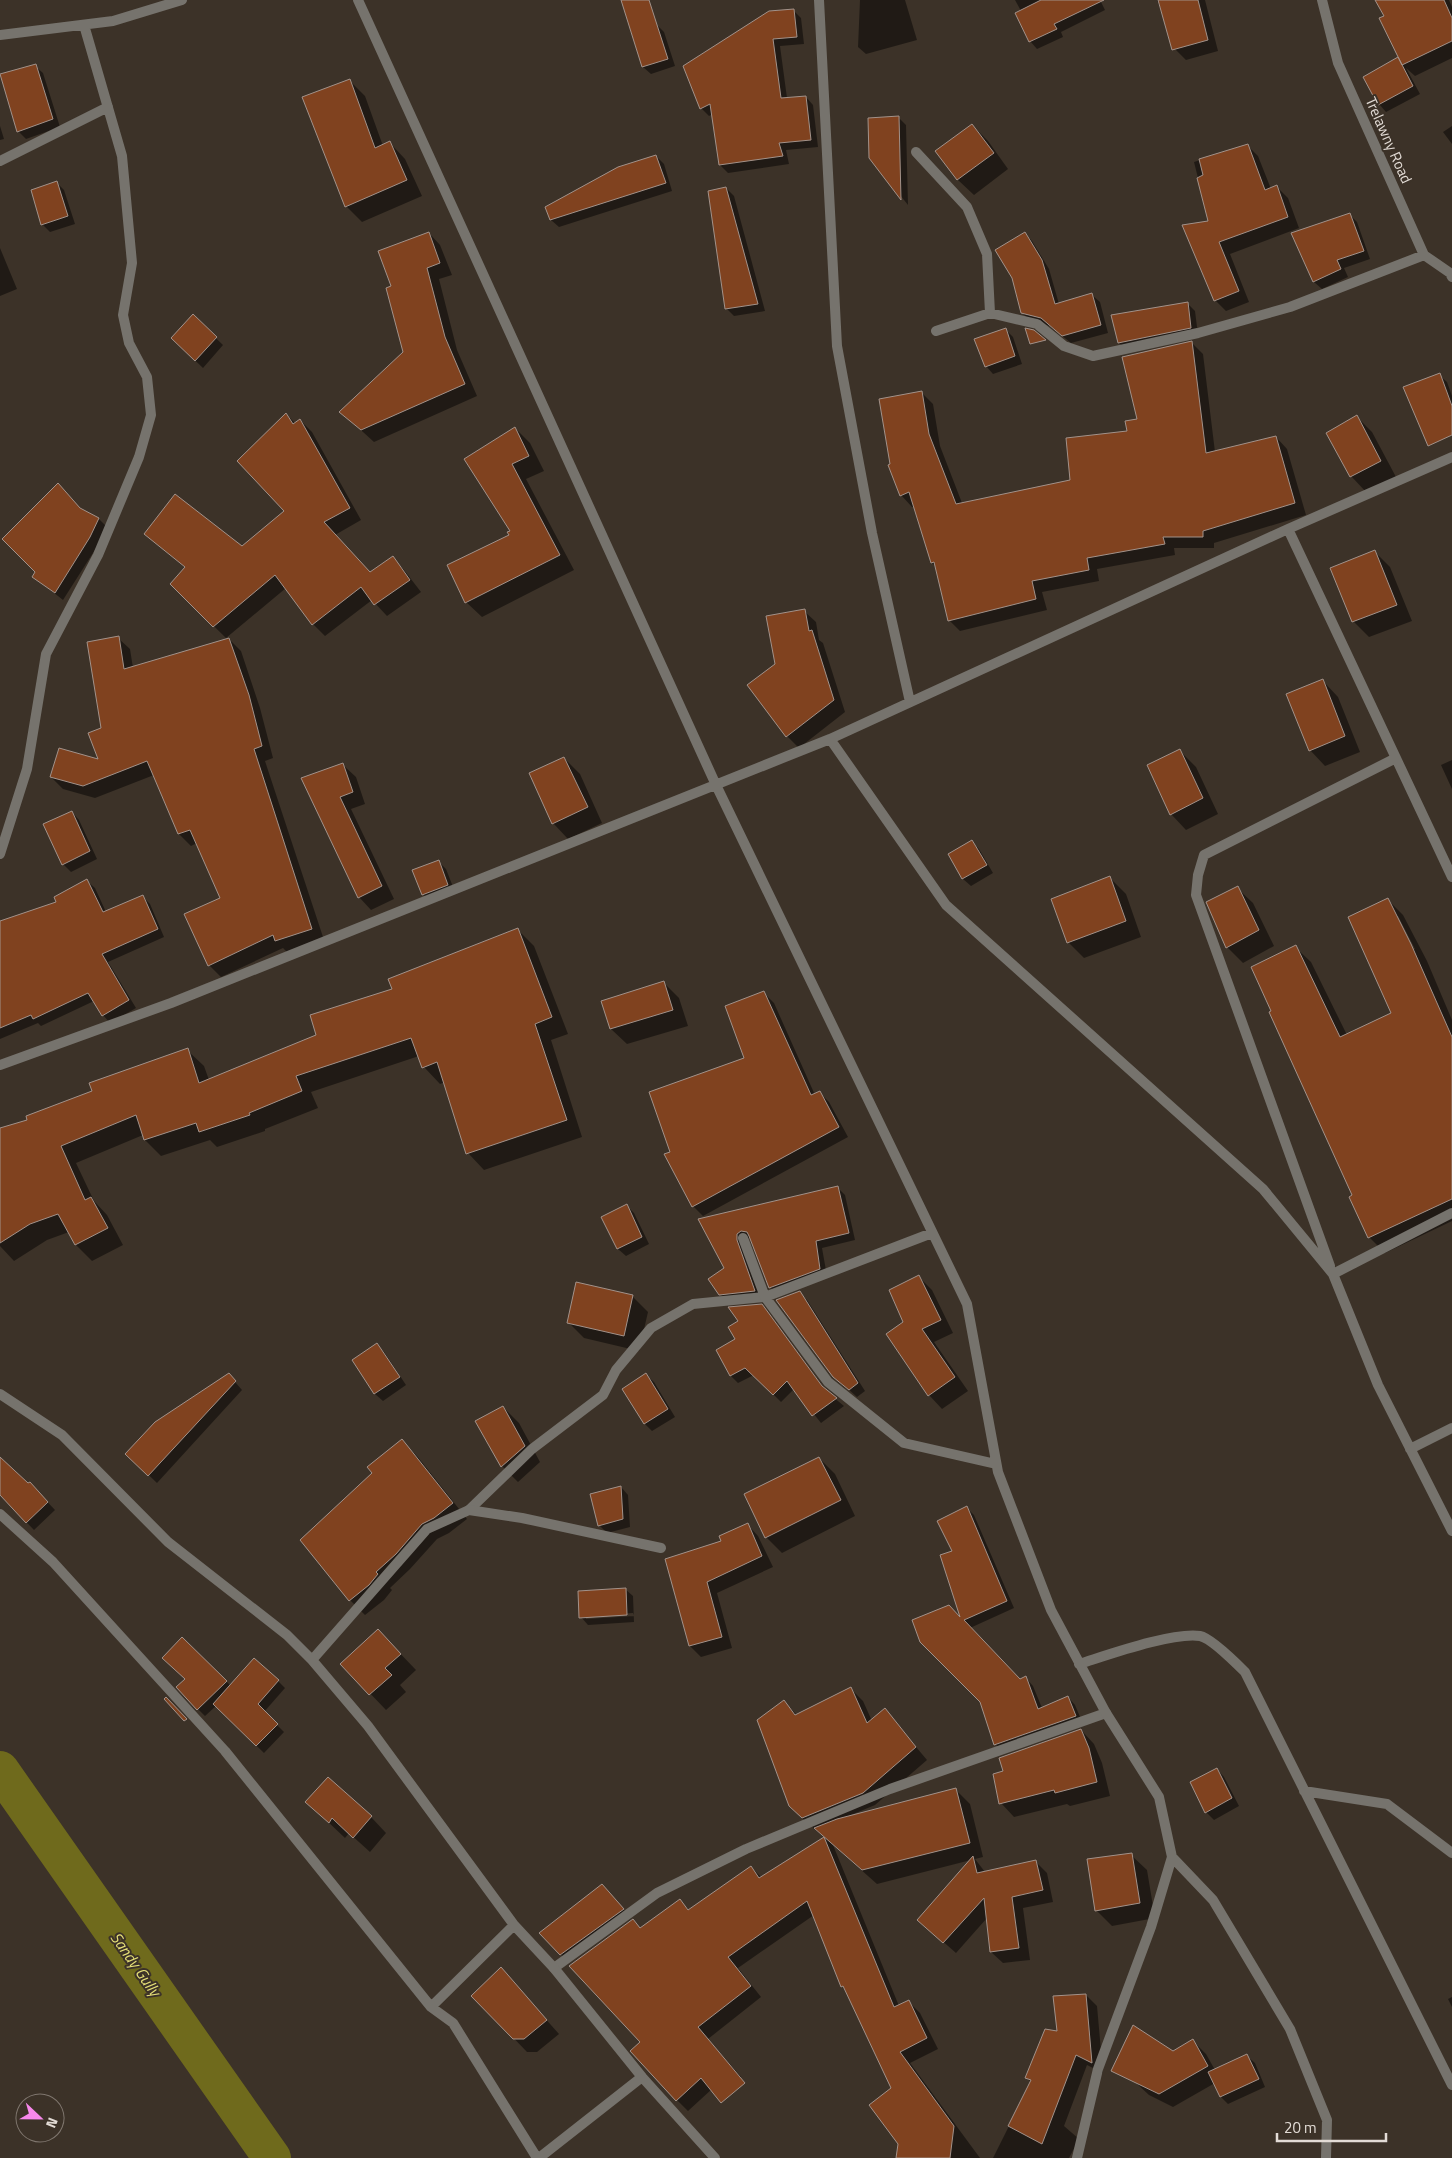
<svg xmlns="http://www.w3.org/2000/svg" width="1452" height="2158" font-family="'Titillium Web',sans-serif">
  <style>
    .shadow { fill: #0007; fill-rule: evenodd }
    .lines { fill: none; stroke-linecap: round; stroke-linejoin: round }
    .canal { stroke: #6f6a1c; stroke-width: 38 }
    .building { fill: #80421f; stroke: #a2928a }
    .lane { stroke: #76736d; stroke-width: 10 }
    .street { stroke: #76736d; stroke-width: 10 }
    .labels { text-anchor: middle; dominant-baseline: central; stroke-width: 4; stroke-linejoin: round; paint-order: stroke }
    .street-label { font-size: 15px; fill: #e3dcd6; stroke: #3c3228 }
    .water-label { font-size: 16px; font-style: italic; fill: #e5df77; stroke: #3c3228 }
  </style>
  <rect width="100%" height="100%" fill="#3c3228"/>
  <path class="shadow" d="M860,0H905L917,40L866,54L858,47Z
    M1015,0H1100L1105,10L1061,32L1063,37L1037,49L1030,41L1021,11Z
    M1157,0H1205L1218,51L1186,60L1175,49Z
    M1377,0H1449L1452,7V58L1415,76L1406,68L1420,94L1386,112L1379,104L1403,64L1385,16Z
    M794,11L801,18L804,44L780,46L787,98L806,97L813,105L818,147L786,150L789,164L728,173L720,165L713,114L709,116L701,108Z
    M656,24L664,32L675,66L651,74L643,67L631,27Z
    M35,66L43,73L60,127L26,139L18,131Z
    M350,81L365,96L383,146L390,143L405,159L422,196L362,222L346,206Z
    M899,118L906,125L908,205L870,157Z
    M972,125L988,141L1008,169L974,195L958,180L937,152Z
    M0,126L4,139L0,140Z
    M1452,126V144L1443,132Z
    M1247,145L1258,156L1271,189L1277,187L1288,198L1299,228L1230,254L1249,302L1226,311L1215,300L1209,222L1194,162Z
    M656,156L664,164L672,191L559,227L551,220Z
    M56,182L64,190L75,224L50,232L42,224Z
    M726,188L734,196L765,311L734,316L726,308Z
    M1349,214L1357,222L1370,259L1344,268L1348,277L1322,289L1314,282L1293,234Z
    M429,233L440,245L452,275L439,279L457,350L477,396L374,442L341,412L405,353L393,287Z
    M1025,233L1032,241L1049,269L1059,304L1092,295L1100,302L1108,333L1071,343L1050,326L1030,320L1022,313Z
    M0,248L17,289L0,296Z
    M1187,303L1195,311L1198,335L1127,350L1119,343L1113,316Z
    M193,316L223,345L203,368L172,338Z
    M1005,329L1013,337L1022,364L993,374L986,366Z
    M1192,343L1203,354L1215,452L1276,437L1287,449L1306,515L1214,543V548H1174L1175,555L1097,569L1099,581L1042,592L1047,610L960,631L949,620L937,567L932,563L915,506L912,507L901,495L921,392L933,404L940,446L962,503L1072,481L1129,432Z
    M1439,375L1447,382L1452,396V429Z
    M286,414L296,424L300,420L312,432L361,520L335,535L370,573L393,558L404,570L421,592L387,616L372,600L325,636L313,624L286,588L226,638L171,584L186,568L145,534L242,548L286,511Z
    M1357,417L1372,432L1396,477L1366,492L1351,476Z
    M515,428L530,443L544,471L526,479L574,570L482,617L466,602L512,531L465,460Z
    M81,510L99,519L106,526L98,545L63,600L34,577Z
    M1374,551L1390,567L1412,621L1369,637L1353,621Z
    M804,611L816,622L819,640L823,643L845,712L799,748L787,736L749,685L776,665Z
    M118,638L130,649L133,668L229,639L241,651L260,708L273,758L265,761L324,940L288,953L283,948L221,977L209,965L222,898L197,843L191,846L179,834L154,775L95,798L63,789L51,777L100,761L103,728Z
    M1323,681L1338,697L1360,752L1325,766L1310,750Z
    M1180,751L1196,767L1218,814L1186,830L1171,814Z
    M564,758L580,774L602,823L568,839L553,823Z
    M1452,760V789L1441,765Z
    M343,765L356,777L365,804L351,809L394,899L371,910L359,897L302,779Z
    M72,812L79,820L97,859L71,872L63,864Z
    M971,841L979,849L993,873L971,886L963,879L949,854Z
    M439,862L446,869L455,892L430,902L423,894Z
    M1110,878L1126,894L1141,937L1084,958L1068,942Z
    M87,881L95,888L106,912L142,896L150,904L164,937L108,962L136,1008L110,1023L103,1015L94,1001L41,1026L38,1023L0,1039V922L58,903Z
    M1237,888L1253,903L1274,946L1243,963L1227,947Z
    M1387,899L1403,915L1427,961L1452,1020V1221L1385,1253L1369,1237L1354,1196L1273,1011L1295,947L1311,962L1347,1035L1393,1013ZM1396,916H1398L1415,949L1413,950Z
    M518,930L534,946L568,1034L551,1040L582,1137L484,1170L468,1153L445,1082L440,1084L424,1067L419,1056L311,1092L318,1108L265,1129V1131L217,1147L210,1140L161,1156L145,1140L143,1135L76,1163L94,1201L107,1215L123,1245L92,1261L76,1245L69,1232L47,1240L14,1261L0,1246V1130L29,1121L187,1050L204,1066L209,1080L318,1035L394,989Z
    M663,982L679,998L688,1026L627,1044L611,1029Z
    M764,993L774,1003L815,1095L819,1092L829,1102L848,1137L703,1216L693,1206L671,1153L746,1058Z
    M837,1187L845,1195L855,1240L822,1248L827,1276L778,1295L770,1287L752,1239L749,1238L745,1242L762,1298L728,1302L720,1294L725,1268L700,1220Z
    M627,1206L634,1213L649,1244L626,1256L618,1249L603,1217Z
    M919,1277L932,1290L953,1333L934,1342L968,1391L942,1409L929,1395L905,1322Z
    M799,1293L807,1300L865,1391L857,1397L834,1376Z
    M632,1296L648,1312L639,1351L584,1338L568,1322Z
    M761,1306L827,1392L844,1406L821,1423L794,1389L781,1402L754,1375L738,1383L731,1376L737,1340Z
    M377,1345L384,1352L406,1385L383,1401L375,1394L353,1361Z
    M229,1375L242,1390L157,1483L127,1454Z
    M646,1375L654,1382L675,1417L652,1431L645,1424L624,1389Z
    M503,1407L519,1423L540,1462L518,1482L502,1466L477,1422Z
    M402,1441L417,1456L467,1519L449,1533L437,1539L410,1569L390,1588L392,1590L384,1600L365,1615L350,1600Z
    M819,1458L835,1474L855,1516L782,1553L766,1537Z
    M0,1459L37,1491L55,1510L34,1530L0,1495Z
    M621,1487L628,1495L630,1527L607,1533L599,1525Z
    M967,1508L974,1515L1014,1608L970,1628L1020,1680L1026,1678L1033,1686L1042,1708L1068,1697L1075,1705L1083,1724L1003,1752L995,1744L963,1621L954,1552Z
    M747,1524L758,1536L773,1567L717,1593L732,1648L701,1657L690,1646L666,1560L723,1542Z
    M625,1589L633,1596L634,1622L588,1625L581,1617ZM633,1613L634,1616L586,1619V1616Z
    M182,1639L231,1686L278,1681L285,1688L264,1712L284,1732L264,1753L216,1706L205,1716L198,1709L186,1679Z
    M393,1646L416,1670L400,1685L406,1692L386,1710L342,1664Z
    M851,1689L863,1701L872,1721L885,1710L927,1760L875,1805L851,1815V1816L956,1790L970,1804L983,1857L975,1859L985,1872L1035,1861L1047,1873L1053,1902L1023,1908L1030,1960L1003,1963L991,1952L987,1918L956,1953L931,1931L971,1860L877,1884L833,1845L899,2006L908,2001L920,2013L938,2049L910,2063L980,2158H897L899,2143L893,2088L846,1991L842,1986L814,1915L738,1968L761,1997L708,2039L741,2077L718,2094L712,2089L688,2111L677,2100L642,2042L641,1929L679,1901L689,1910L751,1867L762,1878L825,1838L802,1818L784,1702L797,1715Z
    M1081,1730L1094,1744L1102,1763L1110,1796L1070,1806L1067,1804L1014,1817L1001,1803L1005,1772Z
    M1217,1769L1224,1777L1239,1806L1214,1820L1206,1812Z
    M307,1802L371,1817L386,1833L370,1852L349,1833L345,1838Z
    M1131,1855L1147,1870L1155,1918L1112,1926L1096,1910Z
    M609,1893L630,1917L568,1962L540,1933Z
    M501,1969L559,2034L537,2052H527L473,1996Z
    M1086,1995L1097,2006L1103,2073L1087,2065L1064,2126L1079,2139L1069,2158H993L1031,2082L1027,2078Z
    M1452,1997V2007L1448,1999Z
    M1193,2041L1206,2054L1215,2070L1247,2056L1255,2063L1265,2087L1228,2104L1221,2097L1215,2083L1173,2107L1149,2095L1135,2082L1173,2052Z"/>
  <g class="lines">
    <path class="canal" d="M0,1770L272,2158"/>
  </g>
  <path class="building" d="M621,0H649L668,59L642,67Z
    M1041,0H1104L1054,24L1057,29L1029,42L1015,13Z
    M1158,0H1198L1208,40L1172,50Z
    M1375,0H1444L1452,18V41L1402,65L1379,18L1384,16Z
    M794,9L797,37L773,39L781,98L806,96L811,140L779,143L783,156L719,165L710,104L700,109L683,66L769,11Z
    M1398,57L1413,86L1378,105L1363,77Z
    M36,64L53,119L17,132L0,74Z
    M350,79L375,148L390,141L407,180L345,207L302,97Z
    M899,116L901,200L869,158L868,118Z
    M972,124L994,153L957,180L935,151Z
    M1248,144L1265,190L1277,185L1288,217L1219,242L1239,291L1214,301L1182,225L1208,221L1197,178L1203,175L1199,159Z
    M656,155L666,183L550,220L545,207L618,167Z
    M57,181L68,216L41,225L31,190Z
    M726,187L758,304L725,309L708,191Z
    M1350,213L1364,251L1337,260L1341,269L1313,282L1291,233Z
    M429,232L440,263L427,268L445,337L465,384L361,430L339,412L403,352L386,288L391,286L378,251Z
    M1025,232L1042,260L1055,304L1092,293L1101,325L1062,336L1041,318L1021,313L1012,278L995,250Z
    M1188,302L1191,328L1118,343L1111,315Z
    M193,314L217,337L195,361L171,338Z
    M1006,328L1015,356L985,367L974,339Z
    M1025,328L1034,330L1046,340L1030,344Z
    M1192,341L1206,453L1276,436L1295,503L1203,531V537H1163L1165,544L1087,558L1089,570L1032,581L1036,599L948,621L934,562L931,563L909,492L900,496L888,465L890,464L879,399L922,391L929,434L956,504L1070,480L1066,438L1127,431L1125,421L1137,419L1122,357Z
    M1440,373L1452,406V435L1428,446L1403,387Z
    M286,413L293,424L300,419L350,508L324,522L370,572L393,556L410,580L374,605L361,587L312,625L275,575L213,627L170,584L185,567L144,534L175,494L242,546L284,511L237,461Z
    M1357,415L1381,461L1350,477L1326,433Z
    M515,427L529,456L512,464L560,555L465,603L447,565L509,535L507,532L510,531L464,459Z
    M58,483L80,508L99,518L90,537L55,593L32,577L35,572L2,539Z
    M1375,550L1397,605L1352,622L1330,568Z
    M805,609L809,631L812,630L834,700L786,737L747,685L775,664L766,616Z
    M119,636L124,669L229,638L249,695L262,746L254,749L312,929L275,941L273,935L208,966L184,914L220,898L190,830L178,834L147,761L83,786L50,777L59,748L98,759L88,733L101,728L87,642Z
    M1323,679L1345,736L1309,751L1286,694Z
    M1180,749L1203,798L1170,815L1147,765Z
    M564,757L588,807L552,824L529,773Z
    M343,763L353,792L340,797L382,886L358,898L301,778Z
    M72,811L90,851L62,865L43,824Z
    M972,840L987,865L962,879L948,854Z
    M439,860L448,885L422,895L412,870Z
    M1110,876L1126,921L1067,943L1051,899Z
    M87,879L103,912L143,895L158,929L102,954L129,1000L102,1016L88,993L33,1019L31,1015L0,1028V921L56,902L54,897Z
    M1238,886L1259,930L1226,948L1206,902Z
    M1388,898L1411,944L1452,1037V1199L1368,1238L1349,1197L1352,1195L1269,1012L1271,1011L1251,967L1296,945L1340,1037L1391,1013L1348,917Z
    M518,928L552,1017L535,1024L567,1120L466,1154L437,1062L422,1068L411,1038L296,1076L302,1091L249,1113L250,1115L199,1132L196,1123L144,1140L136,1115L61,1146L85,1200L91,1197L108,1228L75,1245L58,1214L30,1224L0,1243V1128L27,1120L26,1116L92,1091L89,1083L188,1048L199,1083L316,1035L310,1015L392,989L388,979Z
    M664,981L673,1010L610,1029L601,1001Z
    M764,991L811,1095L820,1091L839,1127L692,1207L664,1154L670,1152L649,1092L744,1058L725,1006Z
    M838,1186L849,1233L816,1241L820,1269L769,1288L749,1236L747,1232L741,1231L737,1234V1240L755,1291L719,1295L708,1279L724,1268L698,1219Z
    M627,1204L642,1237L617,1249L601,1217Z
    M919,1275L941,1320L922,1329L955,1377L928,1396L886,1334L903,1322L889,1290Z
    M576,1282L633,1295L624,1336L567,1323Z
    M800,1291L858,1383L849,1390L833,1377L776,1300Z
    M762,1304L822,1386L837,1398L812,1416L787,1381L773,1395L745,1368L730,1376L716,1350L735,1339L728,1327L738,1321L728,1307Z
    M377,1343L400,1377L374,1394L352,1360Z
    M229,1373L236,1381L148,1476L125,1454L155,1422Z
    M646,1373L668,1409L644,1424L622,1389Z
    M503,1406L525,1446L501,1467L475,1421Z
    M402,1439L453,1503L434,1518L422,1524L396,1554L376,1572L378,1574L369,1585L349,1601L300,1540L372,1473L367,1467Z
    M0,1457L28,1483L30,1482L48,1502L26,1523L0,1495Z
    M819,1457L841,1500L765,1538L744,1494Z
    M621,1486L623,1519L598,1526L590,1494Z
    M967,1506L1007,1601L964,1620L1020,1679L1026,1676L1038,1709L1068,1696L1076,1716L994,1745L980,1702L920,1642L912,1620L949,1605L960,1617L940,1555L952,1551L937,1521Z
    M748,1523L762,1556L707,1582L722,1637L689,1646L665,1559L721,1541L719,1536Z
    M626,1588L627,1615L579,1618L578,1591Z
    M378,1629L401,1654L385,1668L392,1675L369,1695L340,1664Z
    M182,1637L227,1681L197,1710L176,1687L185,1679L162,1658Z
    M254,1658L279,1680L258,1704L278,1724L256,1746L213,1704Z
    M851,1687L867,1723L885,1708L916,1747L863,1793L802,1818L789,1806L757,1720L784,1700L795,1715Z
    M166,1697L187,1719L184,1721L164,1699Z
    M1081,1729L1089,1748L1097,1782L1055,1793L1054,1790L999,1804L993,1774L1003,1771L999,1758Z
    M1217,1768L1232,1798L1205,1813L1190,1782Z
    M328,1777L372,1816L353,1838L332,1818L329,1823L305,1802Z
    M956,1788L970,1843L862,1870L814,1828L837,1819Z
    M824,1837L894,2007L909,2000L927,2038L900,2052L954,2126L950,2158H896L898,2144L869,2105L891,2088L843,1986L841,1987L807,1901L728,1957L751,1986L698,2027L745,2083L721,2103L701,2078L676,2101L630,2051L640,2042L569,1966L633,1919L640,1928L680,1899L688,1910L751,1866L759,1878Z
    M1132,1853L1140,1903L1095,1911L1087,1859Z
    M973,1856L977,1873L1036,1860L1043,1890L1012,1897L1019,1948L990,1952L984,1898L943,1943L917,1920Z
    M602,1884L624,1909L560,1955L539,1933Z
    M501,1967L547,2020L524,2039H513L471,1996Z
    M1086,1994L1092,2063L1076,2055L1042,2144L1008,2126L1031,2080L1025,2078L1045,2029L1057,2031L1053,1996Z
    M1133,2025L1173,2051L1193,2039L1208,2066L1159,2094L1111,2071Z
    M1247,2054L1259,2079L1220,2097L1208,2072Z"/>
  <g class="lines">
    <path class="lane" d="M469,1510L532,1449L603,1395L616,1370L651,1328L693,1304L765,1297
      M554,1968L657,1893L746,1849L890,1789L1106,1713"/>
    <path class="street" d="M358,0L716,785L967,1304L998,1472L1051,1610L1106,1713L1159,1797L1172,1857L1151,1927L1098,2069L1077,2158
      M819,0L837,346L872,533L910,702
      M1322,0L1338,63L1424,255L1450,273L1452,277
      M0,35L113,21L182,0
      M916,152L967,207L987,254L990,313
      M0,161L108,107
      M936,331L990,313L1037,324L1064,346L1093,356L1198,333L1290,307L1424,255
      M1288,529L1452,877
      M830,739L946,905L1263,1189L1333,1274
      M0,854L27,769L46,654L98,555L139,457L151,415L147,377L129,343L123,315L132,263L122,156L84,25
      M0,1065L171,1003L830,739L1288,529L1452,457
      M1452,1213L1333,1274L1378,1385L1452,1531
      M743,1238L765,1297L828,1382L904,1443L996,1464
      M1330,1266L1196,895L1198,875L1204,855L1396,758
      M765,1297L932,1233
      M0,1394L62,1435L168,1542L287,1635L312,1660L368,1726L514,1925
      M1410,1449L1452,1428
      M0,1514L53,1562L225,1751L431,2007L453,2023L537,2158
      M312,1660L427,1529L469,1510L522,1518L661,1548
      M1079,1664C1108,1655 1172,1632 1200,1636C1211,1638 1236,1663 1245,1672L1452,2085
      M1304,1791L1387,1804L1452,1853
      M1172,1857L1213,1900L1290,2029L1327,2120L1326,2158
      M431,2007L514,1925L554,1968L642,2077L539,2158
      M642,2077L715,2158"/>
  </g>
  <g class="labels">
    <g class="street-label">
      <text transform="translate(1389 140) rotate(66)">Trelawny Road</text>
    </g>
    <g class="water-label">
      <text transform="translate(136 1964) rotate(55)">Sandy Gully</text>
    </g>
  </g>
  <g transform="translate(40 2118) rotate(112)"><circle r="24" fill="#3c3228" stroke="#7f766e"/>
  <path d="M0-4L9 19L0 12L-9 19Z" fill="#f788eb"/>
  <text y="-8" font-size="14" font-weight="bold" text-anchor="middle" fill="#e3dcd6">N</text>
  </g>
  <path d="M1277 2133v8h109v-8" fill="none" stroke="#e3dcd6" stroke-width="2.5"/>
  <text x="1284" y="2133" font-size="15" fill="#e3dcd6" stroke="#3c3228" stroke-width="4" paint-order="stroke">20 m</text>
</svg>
